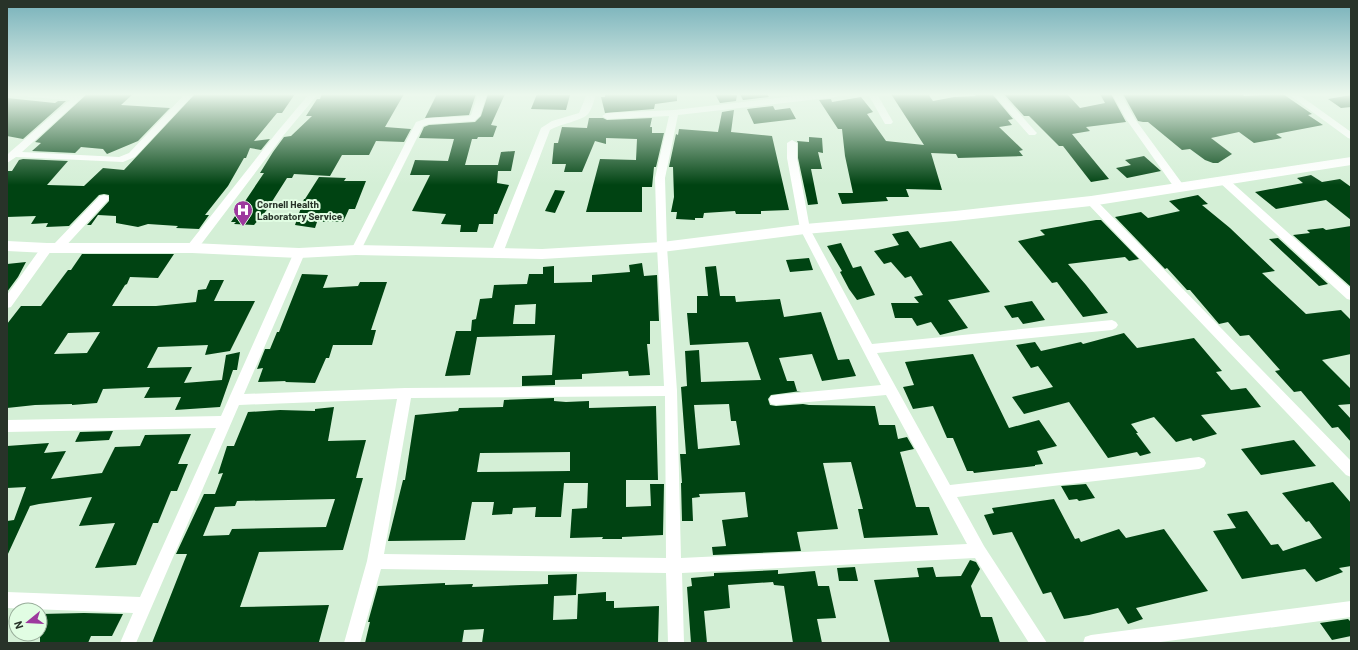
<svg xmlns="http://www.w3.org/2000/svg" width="1358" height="650" font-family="Barlow,sans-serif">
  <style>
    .building { fill: #004312; fill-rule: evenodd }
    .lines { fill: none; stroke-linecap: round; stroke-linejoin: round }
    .minor { fill: #fff; fill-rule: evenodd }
    .secondary { fill: #fff; fill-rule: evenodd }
    .labels { text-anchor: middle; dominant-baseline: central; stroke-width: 4; stroke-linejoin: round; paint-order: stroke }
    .poi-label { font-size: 10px; font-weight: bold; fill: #283329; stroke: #e1fde3; text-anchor: start }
  </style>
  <rect width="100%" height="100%" fill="#d4efd6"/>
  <path class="building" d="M87,94H133L121,105L170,108L138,141L107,154L103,149L81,147L75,153L32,151L41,143L35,142Z
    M195,94H295L282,113H277L254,141L270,139L261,150L250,148L246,158H244L228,186L205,215H209L199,229L176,228L178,226L148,224L138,227L116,223V216L98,215L91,225H87L109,201V195L104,194L99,195L69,226L46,227L48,223L31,224L36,216L7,217V171H12L19,160L23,159L68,161L47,185L84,186L103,168L124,170Z
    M322,94H404L385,127L411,129L404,142L376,141L369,155H342L330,176L294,174L292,178H287L266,211L254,225L234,224L236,222H231L264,173H260L273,152L284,137L291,136L312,116H306L317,99H320Z
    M437,94H476L469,115L425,118Z
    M488,94H505L491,125L497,126L493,137H478L477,139H472L465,165H498L501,152L515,151L511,171H498L497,183L509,185L497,214H494L493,224H479L477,232H460L461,225L441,224L446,214L412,211L430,175H410L415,160L448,161L454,139L419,138L424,127L429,125L475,122L481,116Z
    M537,94L554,95H570L566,110L531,109Z
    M605,94H677V101L655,104L654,109L605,113L601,97H605Z
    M715,94L737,95L736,101L720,103Z
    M740,94H767L769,97L743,100Z
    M891,94H928L933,101L954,97L976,96L974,94H992L1013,119L1008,120L1012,125L999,127L1023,150L1019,151L1023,156L958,158L956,154L931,153L942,190L906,189L909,197H886L888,201L842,204L838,193H853L845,156L842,129H838L819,100L831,99L832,102L861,97L873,112L867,114L886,141L924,145Z
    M1004,94H1067L1080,108L1105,103L1100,94H1111L1126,122L1086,127L1090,131L1072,134L1109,179L1091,182L1063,146H1059L1029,116H1024Z
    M1123,94H1242L1244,96L1283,94L1312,114L1308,115L1323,125L1276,134L1282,138L1254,143L1239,132L1211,138L1232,154L1218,163H1213L1205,160L1190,149L1182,150L1148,122H1143L1138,121Z
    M1351,95V107L1341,108L1328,99Z
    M7,98L55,103L58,101H66L23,139L7,136Z
    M773,106L775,110L790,108L796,119L754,124L747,109Z
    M734,110L731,132L772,136L789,210L761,211V214H736L735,211L704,213L703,218H695V220L676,219L677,212H671L674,197L673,167H669L676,134L678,135L679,129L718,132L722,112Z
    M589,118H603L607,120L652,118L650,127H652V133H664L656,167H654L652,187H642V212H586L600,159L636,160L637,139L606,138V144L595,141L582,172H564L566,164H552L554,143H558L562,127L587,128Z
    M809,137L822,138L823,153L818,152L822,169H811L818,204L808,205L798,158V143L797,141L809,142Z
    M1144,156L1161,171L1127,178L1116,168L1131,165L1125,160Z
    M1311,175L1322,182L1340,179L1351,187V220L1326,200L1276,209L1255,192L1303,183L1297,178Z
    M319,177L346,178L344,181H366L355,209H349L343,222H317L315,228L295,225L304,199H305Z
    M555,190L565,191L555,213L545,211Z
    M1198,195L1208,204L1202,205L1230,228L1275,271L1262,273L1306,314L1341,310L1351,320V354L1322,360L1351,389V404L1338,405L1351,419V442L1338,427L1332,428L1301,391L1294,392L1275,371L1280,370L1249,335L1240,336L1228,322L1219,324L1190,290H1187L1167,268L1165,269L1115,217L1141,212L1148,218L1180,211L1169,201Z
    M1096,220H1101L1139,259L1129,261L1125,257L1068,264L1086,285L1108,313L1083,317L1057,282L1052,283L1018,241L1045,235L1040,230Z
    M1351,226V287L1293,235L1310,233L1307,230L1323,228L1326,230Z
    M908,231L920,248L951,241L990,292L948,300L968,328L940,335L931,322L917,326L912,318H895L891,303H919L914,297L923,295L911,276L905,278L891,262L884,264L874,251L899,245L892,234Z
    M1278,238L1328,284L1319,286L1269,239Z
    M841,243L853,268L861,266L875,295L857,300L849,289L840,272L842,271L827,246Z
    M82,254H174L158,278L130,277L127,284L125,285L112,306H156L196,302L198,290L206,289L210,280H224L214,301H255L230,351L205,355L208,345L158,347L147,368L192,367L184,383L222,380L226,355L240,352L237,370H233L220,407L175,410L181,397L144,398L150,387L103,389L97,403L72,405V404L35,405L7,408V324L21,306H41L68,270H71ZM100,332L87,353L54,354L68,333Z
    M809,258L813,270L790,272L786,260Z
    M26,262L18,277L7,292V264Z
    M642,263L644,276L657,275L659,321H650V344H647L650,375L629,376L628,371L582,374V379L555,380V385L522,386V376L552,375L555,335L477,337L470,375L445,376L456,331H471L472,320L476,319L480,299L492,298L494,285L527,284L529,274H543V267L554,266V283L592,282V275L630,272L629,265ZM536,304L535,324H513L515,305Z
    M716,266L720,296H735L736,302L780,299L784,317L821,312L838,360L849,359L856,376L822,381L812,354L779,358L787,381H794L797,391H801L771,395L768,399L770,405L776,406L803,404L809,405L875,406L879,425H895L898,439L907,437L914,449L900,452L916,507H929L938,535L864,538L858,509H863L851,462L823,463L838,529L797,532L801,551L713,555L712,547L726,546L722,520L748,517L745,492L699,494L700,497L692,498L693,521H682L681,483H682L680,454H686L681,387L687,386L685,351L699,350L701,382L761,380L748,342L690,345L687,313H697V296H708L705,267ZM729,404L731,421H736L740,445L698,449L694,405Z
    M302,274L328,275L323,288L358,286L360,282H387L371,330H376L372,345H333L329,358H326L315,383L285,382L286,381L258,382L263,368L257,369L265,349H270L277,332H279Z
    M1032,301L1045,320L1023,324L1018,317L1012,318L1004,306Z
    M1124,333L1137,348L1194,338L1222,371L1216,372L1231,390L1246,388L1261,407L1201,415L1217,434L1193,441L1191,438L1176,442L1154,417L1131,424L1138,433H1136L1151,453L1140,456L1137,452L1108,458L1069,402L1024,414L1012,397L1053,387L1038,366L1031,368L1016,345L1035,342L1041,351L1081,342L1083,344Z
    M973,354L1009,428L1039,420L1057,446L1037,451L1043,464L1035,465V466L974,473L973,471H967L953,438H947L933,406L913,409L903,387L914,385L905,362Z
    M554,398V401L566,402L589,401V408L656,406L658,480H626V507L651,506L650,484H664L663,535L622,537V539H602L603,537L570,538L572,509L587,508L588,483H564L561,517H535L536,507L513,508L512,514L492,515L494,502H472L465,540L388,541L403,480H405L415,415L458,411L459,408L503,407L504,400ZM570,452V471L477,472L480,453Z
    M334,407L328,441L366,440L356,478H363L343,550L259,552L240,607L329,605L319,642L152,643L187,554H176L204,494H215L223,473L218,474L227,446H234L248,412L280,410L315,411V409ZM335,499L326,527L232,529L229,535L203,536L215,507L235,506L237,501Z
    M113,431L109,440L75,442L80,432Z
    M191,434L178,464H188L177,491H171L158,523H153L136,565L95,568L115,523L79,526L92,497L39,504L30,506L7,556V521L14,520L26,487L7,488V446L49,443L44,453L66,451L51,479L102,473L115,447L140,446L145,435Z
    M1294,440L1316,466L1261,475L1241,449Z
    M1333,482L1351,503V566L1339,568L1343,572L1316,582L1305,569L1242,579L1213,531L1236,528L1227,514L1247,511L1271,545L1278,544L1283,551L1322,538L1309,521L1306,522L1282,493Z
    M1086,484L1095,498L1079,501L1077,499L1069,500L1061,486Z
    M1054,499L1075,539L1079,538L1081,542L1119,529L1126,538L1164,529L1208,591L1136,608L1143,619L1128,624L1118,608L1089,615L1064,619L1051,592L1043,594L1012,532L993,535L984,515L994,513L992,508Z
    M970,560L976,562L980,569L971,586L981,617H992L1000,643H890L874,580L919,577L917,568L933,567L936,577L961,576Z
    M855,567L858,581H839L837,568Z
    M778,570V574L815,571L818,586H829L836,618L817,619L822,643H793L784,586L774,585L773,582L728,585L730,608L704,611L707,643H691L687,587L692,586L691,578L714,576V573Z
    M577,574L576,595L554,596L553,620L577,619L578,594L606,592V601H614V608L659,606L658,643H482L484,629L464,630L462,643H365L370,622H368L378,586L445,583V585L473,584L472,587L548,584V575Z
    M84,613L123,614L112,636H91L88,643H40V614Z
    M1348,619L1351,622V636L1332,640L1320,623Z"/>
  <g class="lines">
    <path class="minor" d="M25,94H86L22,152L119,157L129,153L185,94H194L135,157L123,162L16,157L7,163V155L10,152L70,100L29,97Z
      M309,94H318L283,136L196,251H188L187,248L188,245L277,132Z
      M478,94H487L480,116L474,121L429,124L423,126L361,250L360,253H352L351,250L416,122L428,118L469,116L471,115Z
      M587,94H596C594,101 592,109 588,114C582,121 559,124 550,130L503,253L501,256H493L491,253L541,128L552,121L579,113Z
      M811,94H840L836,97L678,115L665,178L667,247L677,391L681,558L967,544L886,395L776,405L771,404L769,400L771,396L776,395L881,385L800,229L787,158V143L792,140L797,143V158L810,229L872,344L1112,320L1116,322L1118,325L1116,328L1112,330L877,353L950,485L1199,457L1204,459L1206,463L1204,467L1199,469L957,497L984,546L1047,643H1029L975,558L682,573L684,643H668L666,573L381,569L360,643H344L367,561L397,399L239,405L136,643H120L133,613L7,608V592L140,597L216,428L7,432V420L221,416L295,250H303L305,253L244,394L405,388L664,386L657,247L655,178L669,116L607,119L602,116L607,113L674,110ZM665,396L666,558L384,554L411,398Z
      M868,94H877L893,122L891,124H885Z
      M993,94H1002L1035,131L1037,133L1035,135H1029Z
      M1112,94H1121L1135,119L1184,186L1185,188L1184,190H1176L1126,119Z
      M1288,94H1298L1351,132V139L1348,138Z
      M1223,177L1227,178L1351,289V300L1347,299L1219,182L1218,180L1219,178Z
      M104,195L108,196L109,198L108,200L62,250H54L53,247L54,244L100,196Z
      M1091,198L1095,199L1351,461V477L1346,475L1087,203L1086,201L1087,199Z
      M47,244L51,245L52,248L51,251L11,307L7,308V295L43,245Z
      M1351,601V617L1153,643H1083L1085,637L1091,635Z"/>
    <path class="secondary" d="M1351,157V165L1091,206L955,221L805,234L662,252L542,259L356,255L299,258L192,253H47L7,251V241L47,243H192L299,248L356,245L542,249L662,242L805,224L955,211L1091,196Z"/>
  </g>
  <linearGradient id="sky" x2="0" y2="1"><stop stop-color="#77b1ba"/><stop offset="0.51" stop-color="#ecf8ed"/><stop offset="1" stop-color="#ecf8ed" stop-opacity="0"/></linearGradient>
  <rect width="1358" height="185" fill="url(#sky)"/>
  <defs>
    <symbol id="hospital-pin" viewBox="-11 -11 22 30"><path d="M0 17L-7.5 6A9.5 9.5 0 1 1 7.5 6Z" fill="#9d399e" stroke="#e1fde3"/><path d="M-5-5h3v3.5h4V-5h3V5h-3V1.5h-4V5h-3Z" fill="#fff"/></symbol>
  </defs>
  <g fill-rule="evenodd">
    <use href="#hospital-pin" x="232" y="199" width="22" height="30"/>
  </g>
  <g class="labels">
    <g class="poi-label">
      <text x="257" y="204">Cornell Health<tspan x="257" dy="12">Laboratory Service</tspan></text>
    </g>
  </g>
  <rect width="1358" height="650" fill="none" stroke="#283329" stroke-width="16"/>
  <g transform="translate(28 622) rotate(252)"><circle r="19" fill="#e1fde3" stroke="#97ac99"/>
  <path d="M0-3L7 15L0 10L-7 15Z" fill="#9d399e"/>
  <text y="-6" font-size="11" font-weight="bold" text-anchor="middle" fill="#283329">N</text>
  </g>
</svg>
